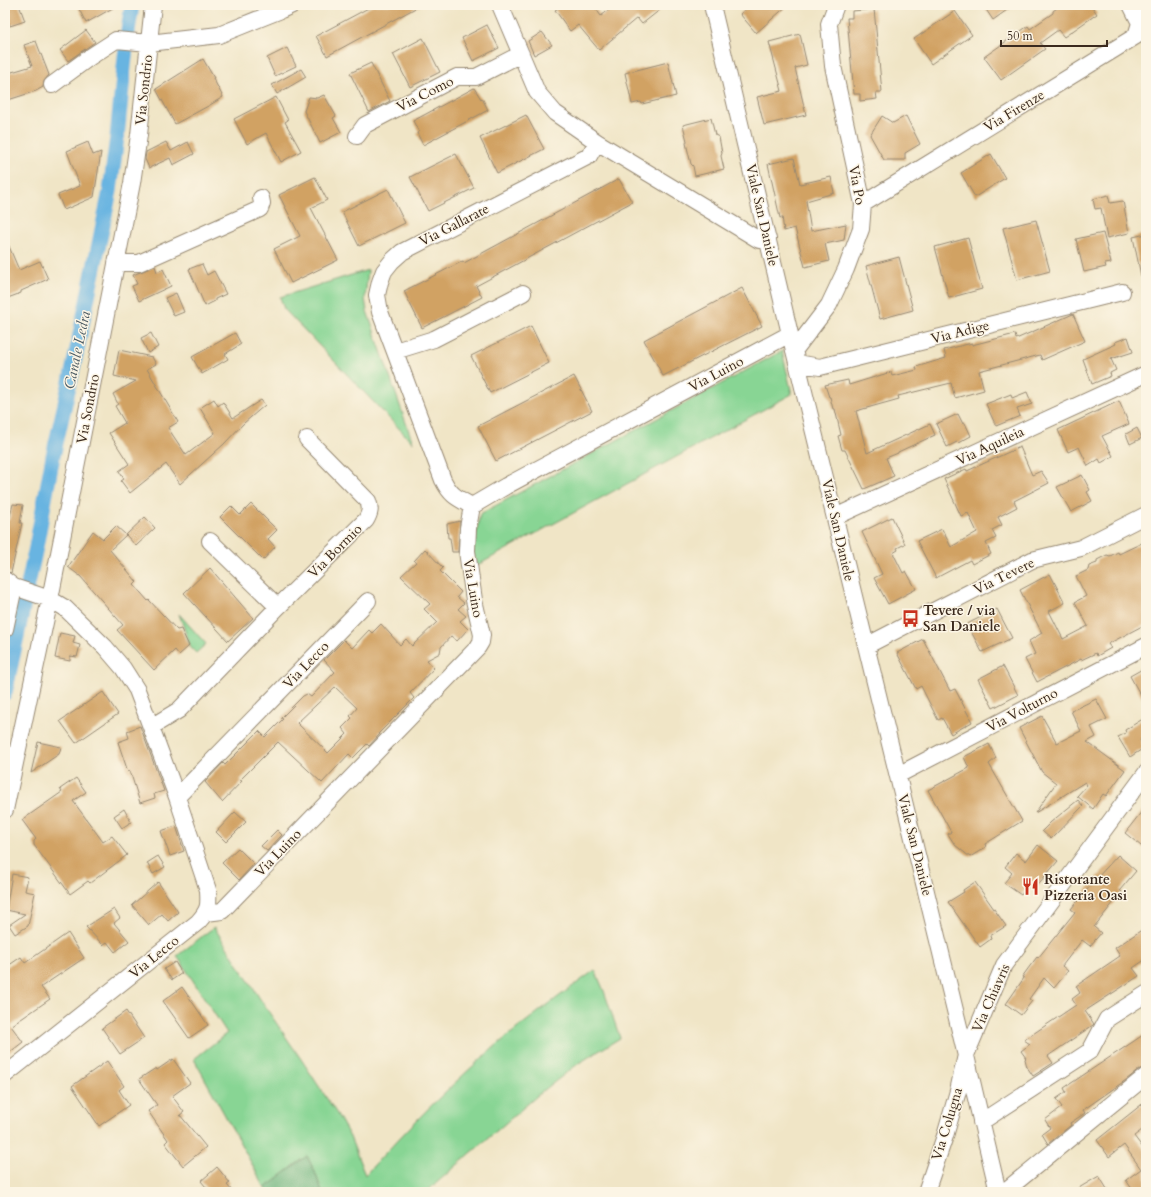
<svg xmlns="http://www.w3.org/2000/svg" width="1151" height="1197" font-family="Cardo,serif">
  <style>
    .green { fill: #88d594; stroke: #628059 }
    .forest { fill: #6eb67e; stroke: #54704e }
    .lines { fill: none; stroke-linecap: round; stroke-linejoin: round }
    .canal { stroke: #68b4e1; stroke-width: 15 }
    .building { fill: #d1a264; fill-rule: evenodd }
    .minor-casing { stroke: #968872; stroke-width: 18 }
    .minor { stroke: #fff; stroke-width: 16 }
    .labels { text-anchor: middle; dominant-baseline: central; stroke-width: 3; stroke-linejoin: round; paint-order: stroke }
    .street-label { font-size: 14px; fill: #3b2a1e; stroke: #fcf5e5 }
    .poi-label { font-size: 14px; font-weight: bold; fill: #3b2a1e; stroke: #fcf5e5; text-anchor: start }
    .water-label { font-size: 15px; font-style: italic; fill: #4b5a62; stroke: #fcf5e5 }
  </style>
  <rect width="100%" height="100%" fill="#fcf5e5"/>
  <filter id="ink" filterUnits="userSpaceOnUse"><feTurbulence type="fractalNoise" baseFrequency=".025" numOctaves="2"/><feDisplacementMap in="SourceGraphic" scale="8" xChannelSelector="R" yChannelSelector="G"/><feConvolveMatrix kernelMatrix="1 2 1 2 8 2 1 2 1" color-interpolation-filters="sRGB"/></filter>
  <filter id="wash" filterUnits="userSpaceOnUse"><feTurbulence type="fractalNoise" baseFrequency=".012" numOctaves="4" result="noise"/><feDisplacementMap in="SourceGraphic" scale="16" xChannelSelector="R" yChannelSelector="G"/><feGaussianBlur stdDeviation="0.9" result="paint"/><feColorMatrix in="noise" values="0 0 0 0 0 0 0 0 0 0 0 0 0 0 0 0 0 1.4 0 .05"/><feComposite in="paint" operator="in"/></filter>
  <g filter="url(#wash)">
    <rect width="100%" height="100%" fill="#f0e5c6"/>
    <path class="green" d="M368,270L365,299L367,311L413,443L284,309L280,297Z
      M782,351L792,394L476,566L473,552L480,514Z
      M179,614L206,644L196,653L191,648Z
      M214,927L264,1005L301,1059L337,1114L350,1137L365,1175C407,1129 451,1084 498,1044C529,1018 562,994 595,970L604,991L620,1038L579,1063L538,1095L426,1192H322L315,1172L307,1156L265,1188L194,1059L227,1033L177,956Z"/>
    <path class="forest" d="M307,1156L315,1172L322,1192H267L265,1188Z"/>
    <g class="lines">
      <path class="canal" d="M5,693L36,547L53,456L72,373L110,191L117,137L127,37L132,5"/>
    </g>
    <g id="blocks">
      <path class="building" d="M5,5H19L25,21L10,26L5,12Z
        M77,5H118L86,23Z
        M374,5H421L327,56L316,36Z
        M563,5H593L601,16L615,5H666L642,24L637,18L599,50L578,25L570,31L555,10Z
        M750,5H788L756,33L740,14Z
        M983,5H1014L993,20Z
        M1061,5H1091L1097,14L1064,37L1058,30L1040,43L1045,49L1001,80L984,57L1028,26L1030,29L1053,13V11Z
        M874,9L882,92H876L877,99L860,101V94H854L847,18H852V11Z
        M955,11L972,35L931,64L914,39Z
        M487,25L499,48L473,61L462,38Z
        M86,30L95,42L68,61L60,50Z
        M542,32L552,45L534,55L528,41Z
        M800,34L807,65L795,68L806,115L764,125L757,97L782,91L769,42Z
        M423,38L440,72L410,87L393,54Z
        M36,41L49,75L44,81L43,87L36,91L5,101V74L32,66L24,45Z
        M287,48L296,66L275,76L267,58Z
        M203,59L214,78H213L223,97L210,105L175,124L156,89Z
        M668,62L676,96L642,104L641,102L632,104L625,73Z
        M371,63L390,101L369,112L350,73Z
        M301,69L306,77L277,94L272,85Z
        M474,88L481,99L482,98L488,110L423,145L417,133L419,132L413,121Z
        M324,95L336,116L333,118L341,132L320,143L304,111L309,97L317,98Z
        M276,97L288,120L285,122L301,151L281,162L266,133L247,144L234,119Z
        M526,115L544,149L497,173L480,138Z
        M882,116L893,123L906,116L920,144L905,153V160H884L870,135Z
        M711,118L715,135L719,137L722,153L721,156L724,169L695,176L693,166L691,164L686,143L687,141L683,125Z
        M88,142L93,155L101,152L94,197L64,210L58,195L80,186L67,151Z
        M166,142L171,151L188,142L194,154L173,165L170,158L149,168L145,159L146,152Z
        M456,154L474,188L428,211L410,177Z
        M991,154L1005,178L975,197L961,173Z
        M794,158L800,184L831,177L834,193L806,201L811,231L846,224L844,240L825,244L829,261L805,267L795,228L784,231L782,217L780,218L768,164Z
        M315,177L327,200L311,208L338,260L291,283L274,249L300,236L279,195Z
        M619,179L632,202L476,286L482,297L422,328L404,291L463,261L464,263Z
        M388,189L405,223L359,246L342,212Z
        M1108,195L1110,203L1123,201L1129,233L1107,238L1101,208L1095,209L1093,199Z
        M1036,220L1050,271L1017,280L1003,228Z
        M1103,233L1111,263L1105,264L1106,267L1084,272L1076,239Z
        M1146,234V275L1141,276L1133,237Z
        M5,237L19,270L40,261L48,279L21,291V293L5,299Z
        M968,238L982,289L949,298L935,247Z
        M899,257L913,310L880,319L866,266Z
        M202,264L207,275L214,271L226,294L215,299V301L205,306L189,269Z
        M155,266L157,272L163,269L171,286L139,301L132,286L137,284L133,275Z
        M742,288L762,326L663,376L644,340Z
        M176,293L184,312L174,316L165,298Z
        M1073,314L1085,341L1042,360L1040,355L979,371L984,390L955,398L951,383L898,396L899,399L856,411L867,453L930,424L935,435L898,452V453L886,458L894,476L864,489L845,450H842L838,436L841,435L835,409H833L830,397H829L825,385L848,380L849,385L891,372L892,376L917,370L916,367L946,358L944,350L972,343V345L1015,334L1016,339Z
        M531,326L549,363L490,393L471,356Z
        M151,333L158,347L148,353L141,338Z
        M235,333L241,344L225,354L228,359L202,374L192,357Z
        M1128,337L1133,352L1111,359L1116,370L1110,373L1111,376L1092,384L1083,359L1116,344L1115,342Z
        M119,350L152,357L156,364L147,369L178,422L168,428L186,455L215,433L200,408L214,399L218,406L223,402L233,418L261,400L265,405L244,423L224,444L180,484L166,464L130,493L121,481L124,479L119,471L129,464L109,433L125,423L115,406L118,404L113,394L136,381L114,376Z
        M574,376L592,411L496,461L478,426Z
        M1027,392L1032,404L1017,409L1020,416L996,426L986,404L1011,394L1012,398Z
        M1119,401L1129,424L1102,436L1113,456L1101,463L1099,459L1088,466L1079,447L1068,452L1058,430Z
        M958,414L963,424L965,423L971,436L958,443L957,442L947,447L936,424Z
        M1137,428L1142,438L1130,444L1126,434Z
        M1020,447L1032,475L1041,471L1049,483L1014,501L1017,507L998,517L1002,525L992,530L996,538L986,543L991,554L972,564L970,560L936,578L917,541L942,529L951,547L977,532L968,513L961,516L944,479L966,469L967,471Z
        M1082,475L1090,490L1087,492L1092,501L1071,512L1057,487Z
        M13,504L23,505L20,523H22L11,573L5,571V527L7,520H9Z
        M251,504L277,530L268,539L275,547L263,560L220,517L231,506L240,515Z
        M145,517L155,528L136,546L126,535Z
        M892,517L905,544L897,548L898,550L893,553L903,573L906,571L916,589L888,604L874,578L882,574L862,532Z
        M460,521L458,552H452L450,538H448L447,524Z
        M116,526L126,535L110,550L137,582L134,585L148,601L149,600L177,630L181,629L189,646L179,655L175,650L154,670L117,630L123,625L80,576L68,567L93,531L103,539Z
        M1146,541V624L1108,644L1111,648L1097,656L1096,653L1081,660V659L1037,682L1025,659L1035,654L1029,641L1042,633L1020,590L1050,574L1065,603L1049,611L1063,639L1088,626L1075,602L1086,596L1076,576L1088,570L1089,566L1097,563V560L1107,555L1110,556L1118,552L1119,554Z
        M425,549L443,568L440,571L461,592L457,597L464,603L458,609L466,616L460,621L468,629L457,641L451,636L441,647L440,653L427,660L434,668L410,693L414,698L379,733L380,734L369,746L367,744L353,758L349,754L322,783L278,742L240,780L242,781L222,802L205,782L223,763L225,765L259,731L265,737L283,719L281,718L303,696L307,694L311,697L335,672L324,660L344,640L352,648L369,630L372,633L381,624L400,645L406,639L412,646L437,622L424,609L430,604L401,576L416,562L414,561ZM335,687L357,708L350,716L352,718L342,728L347,734L328,753L297,723Z
        M210,568L253,618L228,641L184,593Z
        M997,609L1012,638L982,652L967,624Z
        M60,633L75,636L73,643L80,645L77,657L70,656V661L55,658Z
        M923,639L950,691L955,689L972,722L951,734L942,718L938,720L921,686L916,689L897,653Z
        M1003,666L1018,695L993,708L978,679Z
        M1146,667V705L1130,676Z
        M103,692L118,714L76,743L60,721Z
        M1096,699L1107,719L1091,727L1096,737L1087,742L1125,770L1106,796L1103,794L1093,809L1077,796L1087,785L1085,782L1035,813L1056,783L1042,772L1019,728L1042,716L1057,743L1081,731L1071,711Z
        M1146,717V737L1140,740L1144,748L1130,757L1118,737L1126,733L1125,730Z
        M140,726L164,791L154,794L155,798L140,803L130,771L128,772L118,742L129,738L127,731Z
        M38,742L61,747L59,754L31,773Z
        M989,744L996,758L989,764L1022,821L985,844L986,847L970,857L955,845L948,834L951,832L928,790L969,768L964,757Z
        M76,778L86,792L73,801L103,842L112,836L127,855L90,883L88,881L70,894L34,845V841L36,839L22,820L62,792L60,789Z
        M1078,800L1083,806L1051,839L1042,831L1051,822Z
        M1146,806V850L1125,833Z
        M124,809L131,822L122,828L114,816Z
        M235,812L246,822L226,842L216,832Z
        M176,826L184,851L170,856L161,831Z
        M277,830L282,835L267,851L261,846Z
        M1038,845L1058,861L1034,889L1029,885L1021,895L1004,883L1012,873L1005,867L1016,853L1026,861Z
        M238,848L254,864L239,880L222,863Z
        M1118,855L1136,871L1120,890L1122,892L1094,927L1101,933L1090,946L1082,940L1062,966L1068,971L1054,988L1044,978L1029,999L1032,1001L1021,1015L1006,1004L1024,978L1022,977L1030,966L1037,957L1038,958L1075,912L1071,909L1096,879Z
        M158,856L165,867L153,874L147,863Z
        M12,874L28,877L25,891L35,893L28,926L15,934L9,925L25,914L6,910Z
        M158,882L178,912L168,921L162,914L149,925L132,905Z
        M975,882L1006,926L990,936L991,939L980,947L948,902L964,892L963,890Z
        M114,909L120,918L114,923L129,941L115,952L107,942L103,945L86,927Z
        M1146,927V959L1133,968L1139,976L1085,1011L1094,1024L1093,1025L1048,1056L1053,1063L1033,1076L1027,1067L1025,1059L1026,1058L1021,1051L1030,1044L1024,1040L1076,1005L1072,999L1080,993L1076,986L1120,956L1115,948Z
        M68,933L84,958L41,987L50,999L11,1026L23,1042L5,1056V968L21,957L25,963Z
        M175,962L182,973L172,980L164,969Z
        M182,987L208,1025L189,1038L163,1001Z
        M126,1011L144,1038L120,1054L102,1028Z
        M1146,1033V1067L1140,1069L1126,1080L1083,1110L1085,1113L1070,1123L1071,1125L1048,1144L1042,1134L1050,1128L1045,1120L1062,1107L1056,1099L1066,1092L1064,1088Z
        M173,1059L190,1083L172,1096L184,1112L180,1115L206,1147L183,1166L165,1143L168,1140L148,1111L157,1105L139,1079L156,1068L157,1070Z
        M107,1061L124,1086L119,1090L129,1105L99,1126L72,1086Z
        M1146,1101V1127L1134,1136L1146,1152V1192H1134L1126,1180L1141,1169L1124,1145L1109,1157L1097,1140Z
        M217,1167L230,1183L227,1185L233,1192H210L201,1181Z
        M1099,1176L1109,1192H1072Z"/>
    </g>
  </g>
  <g filter="url(#ink)">
    <use href="#blocks" fill-opacity="0" stroke="#968872" stroke-width="1"/>
    <g class="lines">
      <defs>
        <path id="minor" d="M500,5L537,92L555,113L597,142L759,240L768,239
          M712,5L790,334L962,1039L998,1192
          M52,85L90,57L116,40L149,43L219,35L281,10L292,5
          M357,136L365,125L457,77H476L521,54
          M863,204L1136,36L1140,23L1131,5
          M116,263H139L260,209L262,203L261,198
          M395,351L434,339L523,293
          M794,351L829,305L846,269L861,229L863,204L833,66L829,24L836,5
          M797,363L820,367L1122,292
          M472,506C457,498 451,496 443,480L380,312L377,295L380,282L384,271L392,261L402,252L589,156L597,142
          M835,517L1146,374
          M210,541L278,607
          M5,580L14,587L50,599L65,608L105,647L123,668L137,690L151,727L177,797L208,890C209,906 209,910 198,922L5,1075
          M5,629L14,587
          M866,646L1032,560L1081,548L1146,515
          M151,727L179,710L278,607L366,520C370,513 371,509 368,501L307,439
          M898,775L1146,646
          M177,797L368,601
          M5,810L50,599L132,183L139,135L153,5
          M206,913L222,911L478,647L481,642L482,635L474,600L467,551L468,528L472,506L506,486L790,334
          M981,1122L1090,1051L1107,1019L1146,994
          M926,1192L945,1136L958,1091L966,1055L1004,965L1146,773
          M1004,1192L1146,1076"/>
      </defs>
      <use href="#minor" class="minor-casing"/>
      <use href="#minor" class="minor"/>
    </g>
  </g>
  <defs>
    <symbol id="bus-bare" viewBox="-9 -9 18 18"><path d="M-5-6H5V4H4V6H2V4H-2V6H-4V4H-5ZM-3.5-4V0h7V-4ZM-3.5 1.2v1.5H-2V1.2ZM2 1.2v1.5H3.5V1.2Z" fill="#c8321e" stroke="#fcf5e5" stroke-width="2.5" paint-order="stroke"/></symbol>
    <symbol id="restaurant-bare" viewBox="-9 -9 18 18"><path d="M-5-6h1v4h1v-4h1v4h1v-4h1v5L-1.5 .5V6h-2V.5L-5-1ZM5-6V6H3V1.5H1.5Q1.5-4 5-6Z" fill="#c8321e" stroke="#fcf5e5" stroke-width="2.5" paint-order="stroke"/></symbol>
  </defs>
  <g fill-rule="evenodd">
    <use href="#bus-bare" x="898" y="606" width="25" height="25"/>
    <use href="#restaurant-bare" x="1018" y="874" width="25" height="25"/>
  </g>
  <g class="labels">
    <g class="street-label">
      <text transform="translate(144 90) rotate(-84)">Via Sondrio</text>
      <text transform="translate(425 94) rotate(-27)">Via Como</text>
      <text transform="translate(1014 111) rotate(-31)">Via Firenze</text>
      <text transform="translate(857 185) rotate(80)">Via Po</text>
      <text transform="translate(762 215) rotate(77)">Viale San Daniele</text>
      <text transform="translate(454 225) rotate(-27)">Via Gallarate</text>
      <text transform="translate(960 332) rotate(-14)">Via Adige</text>
      <text transform="translate(716 374) rotate(-28)">Via Luino</text>
      <text transform="translate(88 409) rotate(-79)">Via Sondrio</text>
      <text transform="translate(990 446) rotate(-25)">Via Aquileia</text>
      <text transform="translate(838 530) rotate(77)">Viale San Daniele</text>
      <text transform="translate(335 551) rotate(-45)">Via Bormio</text>
      <text transform="translate(1004 576) rotate(-26)">Via Tevere</text>
      <text transform="translate(473 588) rotate(80)">Via Luino</text>
      <text transform="translate(306 665) rotate(-46)">Via Lecco</text>
      <text transform="translate(1022 710) rotate(-28)">Via Volturno</text>
      <text transform="translate(915 845) rotate(76)">Viale San Daniele</text>
      <text transform="translate(278 853) rotate(-46)">Via Luino</text>
      <text transform="translate(154 957) rotate(-39)">Via Lecco</text>
      <text transform="translate(991 998) rotate(-66)">Via Chiavris</text>
      <text transform="translate(947 1124) rotate(-73)">Via Colugna</text>
    </g>
    <g class="poi-label">
      <text x="923" y="610">Tevere / via<tspan x="923" dy="16">San Daniele</tspan></text>
      <text x="1044" y="879">Ristorante<tspan x="1044" dy="16">Pizzeria Oasi</tspan></text>
    </g>
    <g class="water-label">
      <text transform="translate(77 350) rotate(-78)">Canale Ledra</text>
    </g>
  </g>
  <rect width="1151" height="1197" fill="none" stroke="#fcf5e5" stroke-width="20"/>
  <path d="M1001 40v6h106v-6" fill="none" stroke="#3b2a1e" stroke-width="2"/>
  <text x="1007" y="40" font-size="12" fill="#3b2a1e" stroke="#fcf5e5" stroke-width="3" paint-order="stroke">50 m</text>
</svg>
